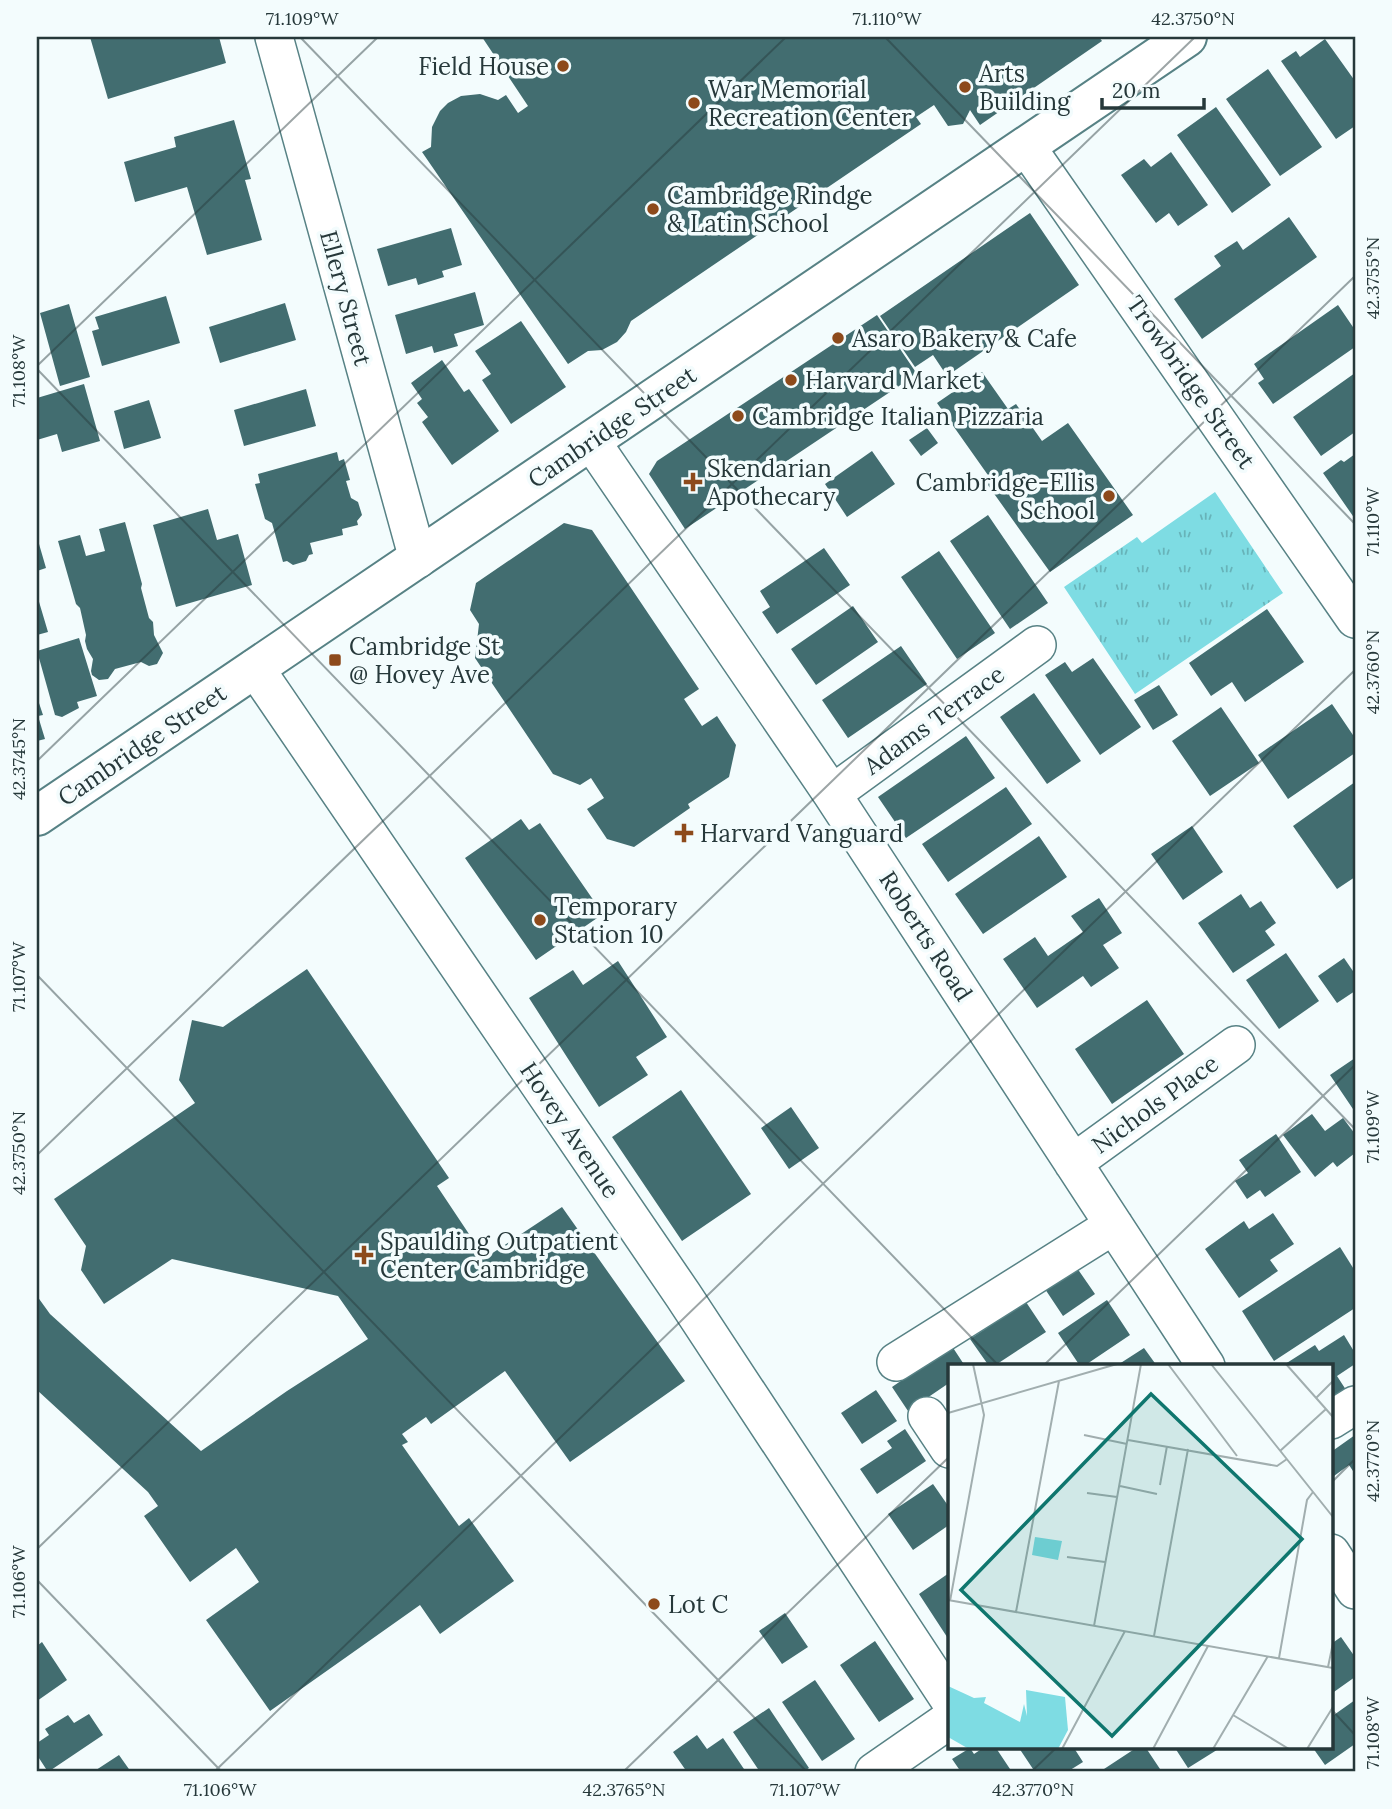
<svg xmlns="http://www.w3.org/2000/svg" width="1392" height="1809" font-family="Lora,serif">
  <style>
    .grass { fill: url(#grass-tufts) }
    .building { fill: #426d70 }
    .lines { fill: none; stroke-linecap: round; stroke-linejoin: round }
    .street-casing { stroke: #578285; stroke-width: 40 }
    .secondary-casing { stroke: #578285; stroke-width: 42 }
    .street { stroke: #fff; stroke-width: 37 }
    .secondary { stroke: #fff; stroke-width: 38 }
    .ticks { fill: none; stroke: #26383a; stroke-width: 2; stroke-opacity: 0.45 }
    .poi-dot { fill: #8d4a1b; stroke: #f3fcfd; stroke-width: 2.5 }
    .labels { text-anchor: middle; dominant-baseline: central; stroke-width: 7; stroke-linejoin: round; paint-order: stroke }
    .poi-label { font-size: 24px; fill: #26383a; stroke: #f3fcfd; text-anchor: start }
    .street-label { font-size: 24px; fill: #26383a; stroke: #f3fcfd }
    .inset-road { fill: none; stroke: #a1aeaf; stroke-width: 2 }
    .view { fill: #0f766e; fill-opacity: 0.15; stroke: #0f766e; stroke-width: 3.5 }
    .inset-edge { fill: none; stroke: #26383a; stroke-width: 3.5 }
    .neatline { fill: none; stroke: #26383a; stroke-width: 2.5 }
    .ticks-label { font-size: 18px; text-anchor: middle; fill: #26383a }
  </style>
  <defs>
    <pattern id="grass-tufts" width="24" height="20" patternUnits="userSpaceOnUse" patternTransform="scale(1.75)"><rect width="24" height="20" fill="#7edce3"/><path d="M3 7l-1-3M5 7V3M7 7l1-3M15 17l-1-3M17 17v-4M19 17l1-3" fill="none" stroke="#67b3b9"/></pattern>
  </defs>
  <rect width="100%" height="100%" fill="#f3fcfd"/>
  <path class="grass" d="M1215,492L1283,593L1135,694L1064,587L1137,537L1142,543Z"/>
  <path class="building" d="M90,37H219L226,63L108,99Z
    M482,37H1099L1102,41L980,125L970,110L963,124L948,126L934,105L916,117L921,124L631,321L626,332L617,342L602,350L588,351L568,364L422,152L431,147L432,127L440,111L448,103L461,96L480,94L498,100L506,95L518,113L528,106Z
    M1325,39L1355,81V126L1336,139L1281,61L1296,51L1300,57Z
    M1268,69L1322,147L1280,176L1226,99Z
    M1216,107L1271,185L1232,213L1177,135Z
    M234,120L251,179L245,180L262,240L207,255L187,187L135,202L124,162L176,147L174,137Z
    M1171,152L1208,205L1178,226L1169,213L1156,223L1121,175L1144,159L1151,167Z
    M1030,213L1079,285L947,376L933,355L915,367L880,316Z
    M1289,217L1317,257L1202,339L1174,299L1221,266L1214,256L1237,241L1243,250Z
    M451,228L462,265L442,271L444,277L418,285L416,278L388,286L377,249Z
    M475,292L484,325L454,334L458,346L434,353L432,346L406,354L395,315Z
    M166,296L180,343L102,366L92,331L99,329L95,317Z
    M285,303L296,340L220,363L209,327Z
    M69,304L90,377L60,386L40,313Z
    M1338,305L1355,330V347L1273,404L1258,383L1264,379L1254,364Z
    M877,315L917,374L685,529L649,474L657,461Z
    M521,321L566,387L511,424L482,380L491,374L475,351Z
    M442,360L464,392L469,389L499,431L452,465L422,422L428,417L417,403L422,399L411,383Z
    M982,372L1008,409L1016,404L1042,441L1068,423L1133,515L1050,572L985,481L990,478L937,403Z
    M1355,373V432L1321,456L1293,417Z
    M84,384L100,441L62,452L57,434L37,440V398Z
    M306,389L316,426L244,446L234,410Z
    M149,400L161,438L124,449L114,411Z
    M927,428L938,443L921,456L909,440Z
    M872,451L895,484L847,517L825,484Z
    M337,452L339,461L344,459L350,480L346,481L351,498L358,502L362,515L357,521L358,525L342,529L343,535L310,543L313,554L309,555L306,561L293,565L287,561L283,562L272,523L265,519L255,484L260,483L258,474Z
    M1355,454V519L1323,473L1341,460L1344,462Z
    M208,509L217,540L238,534L252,585L176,607L153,525Z
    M988,515L1048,603L1010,629L950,541Z
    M125,522L142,584L141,588L149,618L153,622L154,635L163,653L157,664L149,666L141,662L115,669L108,679L99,680L92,675L91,671L93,659L87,649L85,641L86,635L80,608L76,604L58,541L80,535L86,556L105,551L99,529Z
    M564,523L592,530L699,689L684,699L702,726L717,716L736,745L729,777L688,804L690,808L634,847L607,839L587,809L604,798L591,778L580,785L553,774L475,658L479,624L470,610L476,583Z
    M37,537L46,568L37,571Z
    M824,548L850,585L777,634L762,612L770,607L760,591Z
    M939,551L995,633L957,659L901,577Z
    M37,595L48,632L37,635Z
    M853,606L878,642L816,685L791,649Z
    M1267,609L1304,662L1245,702L1232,682L1211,696L1189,663Z
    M79,638L97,696L77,702L79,708L62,717L55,715L37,651Z
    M901,646L927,684L848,738L822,700Z
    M1093,658L1141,727L1100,755L1045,675L1065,662L1072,672Z
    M1159,685L1178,715L1153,730L1134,700Z
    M1034,693L1081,761L1047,784L1000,717Z
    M37,697L43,715L38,716L45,739L37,741Z
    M1332,704L1355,738V753L1288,799L1258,755Z
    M1221,707L1259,763L1210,796L1172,741Z
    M966,736L995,778L906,838L878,797Z
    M1355,782V877L1337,889L1293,826Z
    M1006,787L1032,824L948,882L922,844Z
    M521,819L529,830L540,823L603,914L536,960L465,858Z
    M1192,826L1223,872L1183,900L1151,854Z
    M1039,836L1067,877L983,934L955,894Z
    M1241,894L1250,908L1261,901L1276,923L1265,931L1275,945L1233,973L1198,923Z
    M1099,898L1122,933L1103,945L1119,968L1091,987L1083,976L1037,1008L1003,959L1035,937L1048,956L1083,932L1071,916Z
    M1286,953L1319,1001L1279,1029L1246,980Z
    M1344,958L1355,974V991L1337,1003L1318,976Z
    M618,961L667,1037L636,1057L648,1075L599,1107L529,998L573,970L583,985Z
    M307,969L449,1178L437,1186L485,1258L562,1207L685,1381L570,1462L505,1371L431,1424L426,1417L402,1434L408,1442L402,1445L459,1526L469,1518L514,1581L440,1634L420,1605L270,1711L206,1620L259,1582L236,1548L190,1582L144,1516L158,1506L148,1492L37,1390V1296L50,1314L201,1451L287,1391L368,1339L338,1296L172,1259L104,1304L81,1270L86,1246L54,1199L195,1103L179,1080L192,1020L223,1027Z
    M1147,1000L1184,1054L1112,1104L1075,1049Z
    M1355,1058V1112L1330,1075Z
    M681,1090L751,1194L682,1241L612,1137Z
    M791,1107L819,1148L789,1169L761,1128Z
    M1312,1114L1325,1131L1343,1118L1355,1134V1153L1337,1167L1333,1162L1315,1177L1283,1135Z
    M1276,1134L1301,1172L1265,1197L1260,1190L1247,1199L1235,1181L1248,1173L1239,1160Z
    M1273,1213L1294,1244L1270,1260L1278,1271L1239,1298L1205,1249L1244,1221L1249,1229Z
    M1340,1247L1355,1271V1308L1274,1361L1242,1311Z
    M1077,1268L1095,1294L1063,1316L1045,1289Z
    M1107,1300L1130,1335L1084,1366H1080L1058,1333Z
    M1026,1302L1046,1332L994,1366H989L970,1339Z
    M942,1331L965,1366H949V1383L908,1411L892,1387L927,1363Z
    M1344,1335L1355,1353V1364L1337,1376L1348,1393L1331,1404V1366H1282L1315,1345L1319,1351Z
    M1144,1348L1157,1366H1116Z
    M876,1390L897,1421L862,1444L841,1413Z
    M905,1429L926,1461L877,1494L860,1469L892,1448L887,1441Z
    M1355,1435V1474L1349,1465L1334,1476L1331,1471V1452Z
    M933,1484L949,1507V1525L913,1550L888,1514Z
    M949,1573V1640L919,1594Z
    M785,1613L808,1647L782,1664L759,1631Z
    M1341,1637L1355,1657V1677L1331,1694V1644Z
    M875,1641L914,1699L879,1722L840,1665Z
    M42,1642L67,1680L37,1701V1646Z
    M815,1680L855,1739L822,1761L782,1702Z
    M1355,1700V1744L1325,1765L1313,1748H1331V1717Z
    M769,1708L809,1768L803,1772H760L733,1732Z
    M89,1714L103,1735L48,1772L37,1755V1743L49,1735L45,1729L68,1715L74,1723Z
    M697,1735L707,1749L723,1738L746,1772H687L673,1752Z
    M970,1748L974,1754L983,1748H996L1012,1772H961L952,1759Z
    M1019,1748H1074L1083,1762L1067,1772H1035Z
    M1136,1748H1146L1162,1772H1106L1104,1769Z
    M1175,1748H1220L1188,1768Z
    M119,1755L131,1772H93Z"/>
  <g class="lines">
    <defs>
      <path id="street" d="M274,37L418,559
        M1026,146L1355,619
        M591,441L832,794L1206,1366
        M255,668L683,1295L949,1699
        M832,794L1037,645
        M1073,1163L1236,1045
        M896,1362L1114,1225
        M927,1416L949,1449
        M1331,1420L1355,1405
        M1331,1553L1355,1590
        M874,1772L949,1720"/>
      <path id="secondary" d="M37,816L1187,37"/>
    </defs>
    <use href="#street" class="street-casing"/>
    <use href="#secondary" class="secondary-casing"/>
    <use href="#street" class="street"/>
    <use href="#secondary" class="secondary"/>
  </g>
  <path class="ticks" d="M300,37L1355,1129M885,37L1355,524M37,366L378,37M37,369L999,1366M37,761L786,37M37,975L807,1772M37,1155L1195,37M1043,1366L1355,1065M1331,1483L1355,1459M37,1549L1355,276M37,1580L222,1772M1331,1709L1355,1735M214,1772L1355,670M623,1772L949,1457M1031,1772L1056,1748"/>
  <g class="poi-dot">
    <circle cx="563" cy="66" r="7"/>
    <circle cx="965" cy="87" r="7"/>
    <circle cx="694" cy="103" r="7"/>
    <circle cx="653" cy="209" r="7"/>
    <circle cx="838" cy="338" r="7"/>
    <circle cx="791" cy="380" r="7"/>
    <circle cx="738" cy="416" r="7"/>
    <path d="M689.5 471.5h7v7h7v7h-7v7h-7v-7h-7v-7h7z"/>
    <circle cx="1109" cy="496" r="7"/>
    <rect x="328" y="653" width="14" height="14" rx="3.5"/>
    <path d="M680.5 822.5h7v7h7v7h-7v7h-7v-7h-7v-7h7z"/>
    <circle cx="540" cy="920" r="7"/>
    <path d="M360.5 1244.5h7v7h7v7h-7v7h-7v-7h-7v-7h7z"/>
    <circle cx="654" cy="1604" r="7"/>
  </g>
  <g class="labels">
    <g class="poi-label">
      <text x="549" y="66" text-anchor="end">Field House</text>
      <text x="979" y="73">Arts<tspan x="979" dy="28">Building</tspan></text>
      <text x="708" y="89">War Memorial<tspan x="708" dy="28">Recreation Center</tspan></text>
      <text x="667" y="195">Cambridge Rindge<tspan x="667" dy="28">&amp; Latin School</tspan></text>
      <text x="852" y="338">Asaro Bakery &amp; Cafe</text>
      <text x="805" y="380">Harvard Market</text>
      <text x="752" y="416">Cambridge Italian Pizzaria</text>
      <text x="707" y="468">Skendarian<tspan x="707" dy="28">Apothecary</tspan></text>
      <text x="1095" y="482" text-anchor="end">Cambridge-Ellis<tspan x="1095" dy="28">School</tspan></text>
      <text x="349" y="646">Cambridge St<tspan x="349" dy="28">@ Hovey Ave</tspan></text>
      <text x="700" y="833">Harvard Vanguard</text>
      <text x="554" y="906">Temporary<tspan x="554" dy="28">Station 10</tspan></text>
      <text x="380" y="1241">Spaulding Outpatient<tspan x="380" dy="28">Center Cambridge</tspan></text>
      <text x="668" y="1604">Lot C</text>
    </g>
    <g class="street-label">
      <text transform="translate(346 298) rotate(75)">Ellery Street</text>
      <text transform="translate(1191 382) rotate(55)">Trowbridge Street</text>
      <text transform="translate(612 427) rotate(-34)">Cambridge Street</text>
      <text transform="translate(934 720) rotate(-36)">Adams Terrace</text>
      <text transform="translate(142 745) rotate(-34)">Cambridge Street</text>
      <text transform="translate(926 936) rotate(57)">Roberts Road</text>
      <text transform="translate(1155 1104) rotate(-36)">Nichols Place</text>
      <text transform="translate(570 1130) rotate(56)">Hovey Avenue</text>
    </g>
  </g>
  <g transform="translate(948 1364)">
    <rect width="385" height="385" fill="#f3fcfd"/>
    <path d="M87,173L114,177L110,196L84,191ZM0,322L26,334L38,333L36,339L72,358L76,340L79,352L78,326L117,333L120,366L110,385H21L0,373Z" fill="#7edce3"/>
    <path class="inset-road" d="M220,0L289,92M263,0L385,153M338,0L385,53M368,34L385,17M0,49L169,0M136,71L179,80M180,76L329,102L339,95M332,87L378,45M212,121L219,82M172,122L209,130M139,129L169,133M119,193L157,198M0,236L385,304M2,237L36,51L25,0M68,248L111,17M146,262L193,0M206,272L240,85M331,294L359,136L365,128M380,303L385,279M285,351L341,385M114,385L177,267M205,385L260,282M265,385L320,292M359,385L385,343"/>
    <path class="view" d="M203,30L354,175L164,372L13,226Z"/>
    <rect width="385" height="385" class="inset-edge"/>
  </g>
  <rect width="1392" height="1809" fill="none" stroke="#f3fcfd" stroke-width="77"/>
  <path d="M1102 98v10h102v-10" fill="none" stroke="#26383a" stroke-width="3.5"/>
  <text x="1112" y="98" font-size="21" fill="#26383a" stroke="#f3fcfd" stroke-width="5" paint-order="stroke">20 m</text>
  <rect x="38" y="38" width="1316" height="1732" class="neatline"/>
  <g class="ticks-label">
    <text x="302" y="25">71.109°W</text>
    <text x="887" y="25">71.110°W</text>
    <text x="1193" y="25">42.3750°N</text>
    <text transform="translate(1373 278) rotate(-90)" y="6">42.3755°N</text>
    <text transform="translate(19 371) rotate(-90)" y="6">71.108°W</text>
    <text transform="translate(1373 522) rotate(-90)" y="6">71.110°W</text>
    <text transform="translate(1373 672) rotate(-90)" y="6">42.3760°N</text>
    <text transform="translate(19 759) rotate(-90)" y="6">42.3745°N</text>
    <text transform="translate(19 977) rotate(-90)" y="6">71.107°W</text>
    <text transform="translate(1373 1127) rotate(-90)" y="6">71.109°W</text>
    <text transform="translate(19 1153) rotate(-90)" y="6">42.3750°N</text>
    <text transform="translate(1373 1461) rotate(-90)" y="6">42.3770°N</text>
    <text transform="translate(19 1582) rotate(-90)" y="6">71.106°W</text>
    <text transform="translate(1373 1733) rotate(-90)" y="6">71.108°W</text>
    <text x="220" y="1796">71.106°W</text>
    <text x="624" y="1796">42.3765°N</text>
    <text x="805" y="1796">71.107°W</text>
    <text x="1033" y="1796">42.3770°N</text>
  </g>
</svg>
